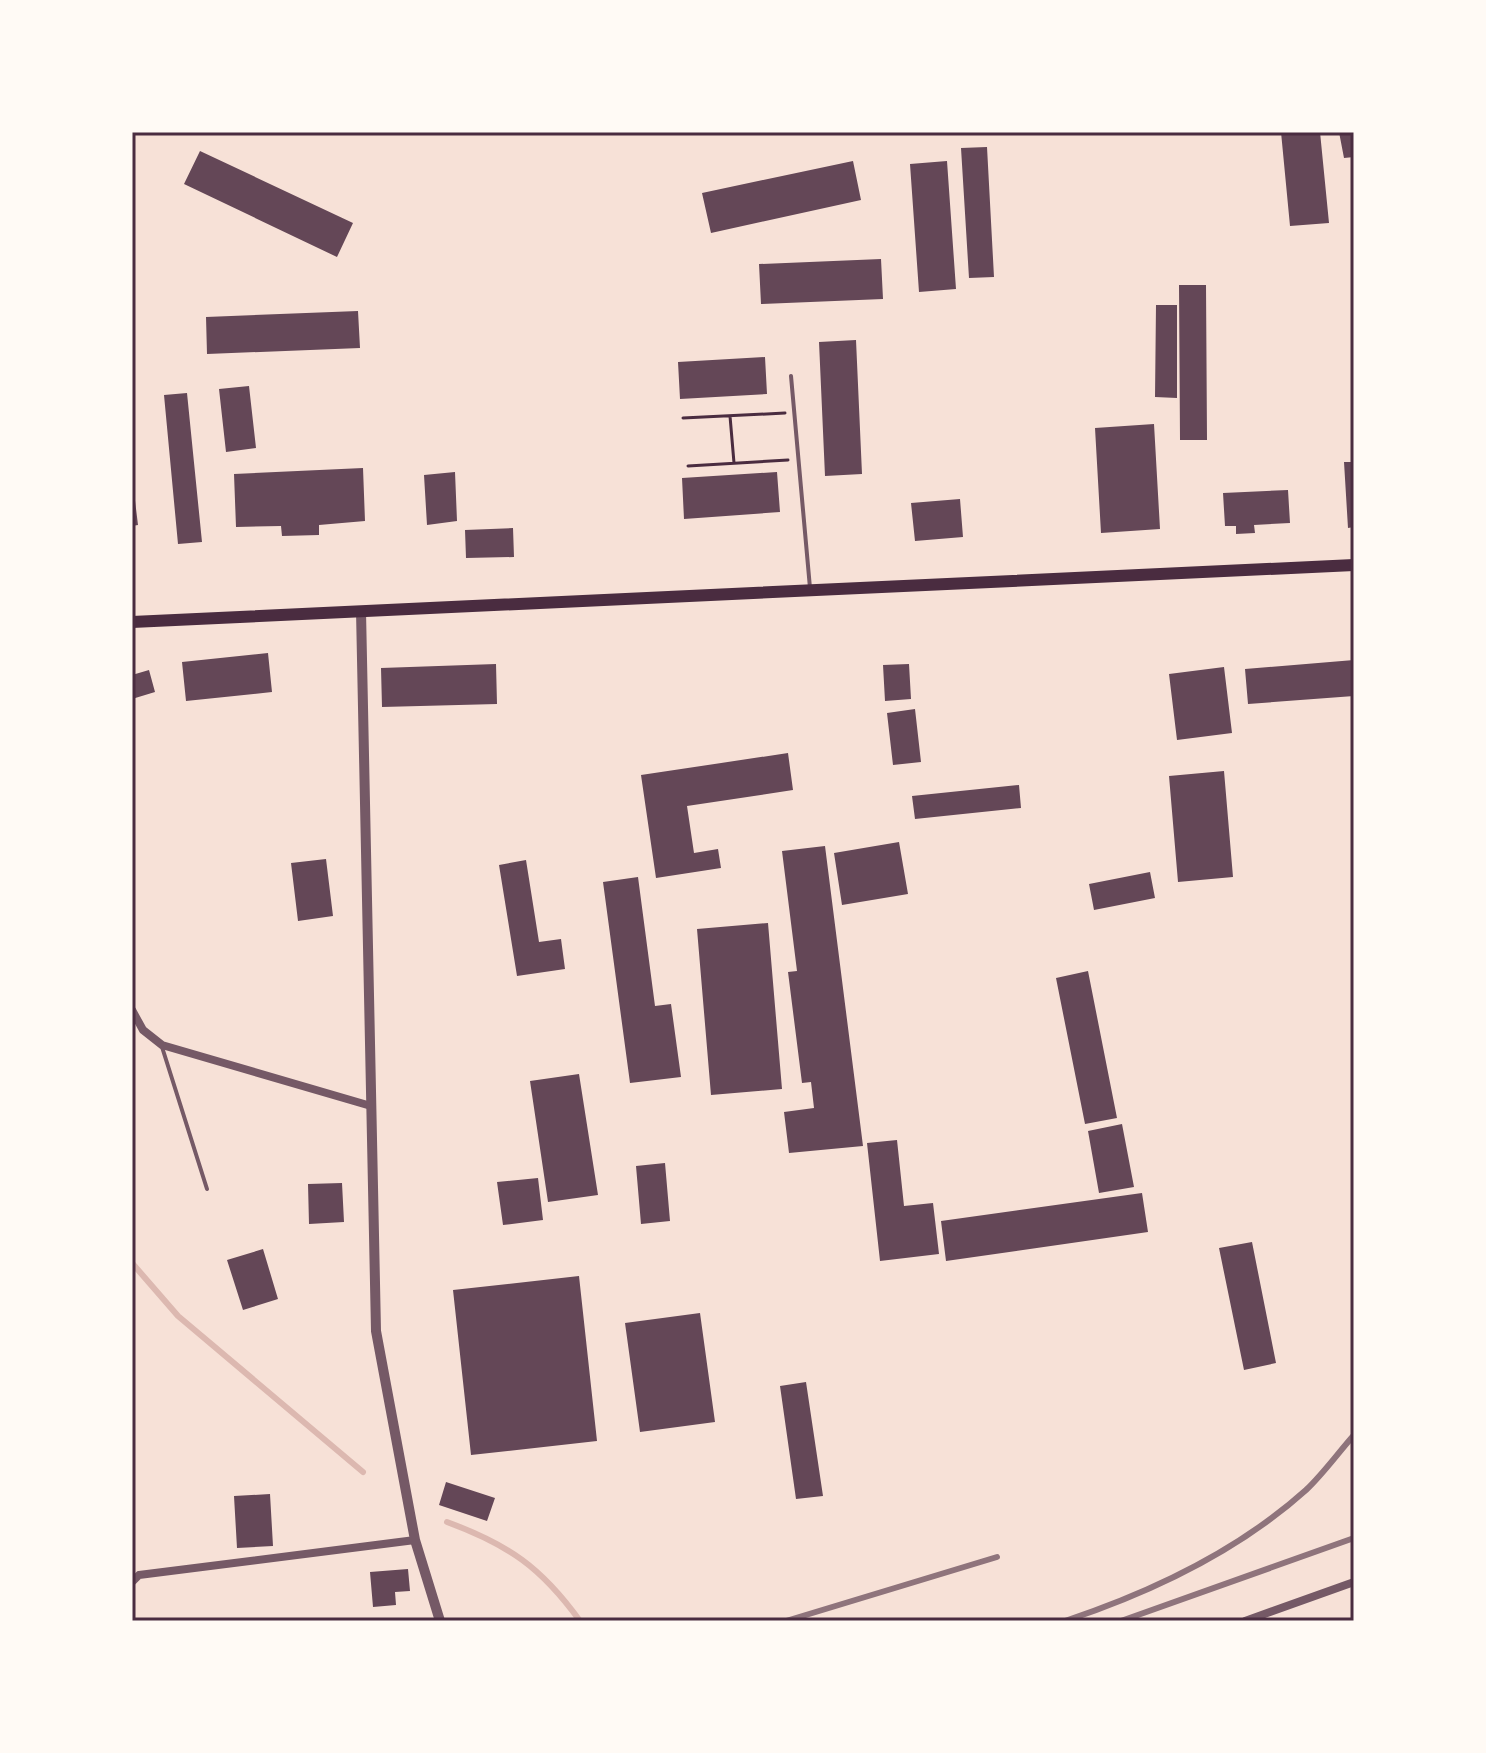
<svg xmlns="http://www.w3.org/2000/svg" width="1486" height="1753" font-family="Commissioner,sans-serif">
  <style>
    .lines { fill: none; stroke-linecap: round; stroke-linejoin: round }
    .stream { stroke: #dcb8b0; stroke-width: 6 }
    .building { fill: #644757 }
    .path { stroke: #4a2c40; stroke-width: 3 }
    .service { stroke: #755966; stroke-width: 4 }
    .minor { stroke: #755966; stroke-width: 8 }
    .tertiary { stroke: #755966; stroke-width: 10 }
    .primary { stroke: #4a2c40; stroke-width: 12 }
    .rail { stroke: #8f747c; stroke-width: 6 }
    .neatline { fill: none; stroke: #4a2c40; stroke-width: 3 }
  </style>
  <rect width="100%" height="100%" fill="#f7e1d7"/>
  <g class="lines">
    <path class="stream" d="M132,1263L178,1316L363,1472
      M447,1522C509,1545 541,1567 580,1621"/>
  </g>
  <path class="building" d="M1281,132H1320L1329,223L1290,226Z
    M1339,132H1354V157L1344,158Z
    M987,147L994,277L969,278L961,148Z
    M200,151L353,223L337,257L184,184Z
    M853,161L861,200L711,233L702,193Z
    M947,161L956,289L919,292L910,164Z
    M881,259L883,299L761,304L759,264Z
    M1179,285H1206L1207,440H1180Z
    M1156,305H1177V398L1155,397Z
    M358,311L360,348L207,354L206,317Z
    M856,340L862,474L825,476L819,342Z
    M765,357L767,394L680,399L678,362Z
    M249,386L256,448L226,452L219,389Z
    M187,393L202,542L178,544L164,395Z
    M1154,424L1160,529L1101,533L1095,428Z
    M1344,462H1354V527L1348,528Z
    M363,468L365,521L319,525V535L282,536L281,526L236,527L234,474Z
    M455,472L457,521L427,525L424,475Z
    M777,472L780,512L684,519L682,478Z
    M132,476L138,525L132,526Z
    M1288,490L1290,523L1254,525L1255,533L1236,534V526H1225L1223,493Z
    M960,499L963,537L915,541L911,503Z
    M513,528L514,557L466,558L465,530Z
    M268,653L272,692L186,701L182,662Z
    M1354,660V696L1248,704L1245,669Z
    M496,664L497,704L382,707L381,668Z
    M909,664L911,699L885,701L883,665Z
    M1224,667L1232,733L1177,740L1169,674Z
    M149,670L155,692L132,699V675Z
    M915,709L921,762L893,765L887,713Z
    M788,753L793,790L687,806L694,853L718,849L721,868L656,878L641,775Z
    M1224,771L1233,877L1178,882L1169,776Z
    M1019,785L1021,808L915,819L912,796Z
    M899,842L908,894L842,905L834,853Z
    M825,846L863,1146L789,1153L784,1112L814,1108L811,1082L802,1083L788,972L797,971L782,851Z
    M326,859L333,916L298,921L291,863Z
    M526,860L539,942L561,939L565,969L517,976L499,865Z
    M1150,872L1155,898L1094,910L1089,884Z
    M638,877L655,1006L671,1004L681,1077L630,1083L603,882Z
    M768,923L782,1089L711,1095L697,929Z
    M1088,971L1117,1118L1085,1124L1056,978Z
    M579,1074L598,1195L548,1202L530,1081Z
    M1122,1124L1134,1187L1099,1193L1088,1131Z
    M897,1140L904,1206L933,1203L939,1254L880,1261L867,1143Z
    M665,1163L670,1221L641,1224L636,1166Z
    M538,1178L543,1220L503,1225L497,1182Z
    M342,1183L344,1222L309,1224L308,1184Z
    M1142,1193L1148,1232L946,1261L941,1221Z
    M1252,1242L1276,1363L1244,1370L1219,1248Z
    M263,1249L278,1299L243,1310L227,1260Z
    M579,1276L597,1441L471,1455L453,1290Z
    M700,1313L715,1422L640,1432L625,1323Z
    M806,1382L823,1496L796,1499L780,1386Z
    M446,1482L495,1498L487,1521L439,1505Z
    M270,1494L273,1546L237,1548L234,1496Z
    M408,1569L410,1591L395,1592L396,1605L373,1607L370,1572Z"/>
  <g class="lines">
    <path class="path" d="M730,416L734,463
      M683,418L785,413
      M688,466L788,460"/>
    <path class="service" d="M791,376L810,588
      M162,1047L207,1189"/>
    <path class="minor" d="M132,1010L143,1030L162,1045L371,1106
      M132,1582L139,1575L415,1540
      M1245,1621L1354,1582"/>
    <path class="tertiary" d="M361,611L376,1331L415,1540L440,1621"/>
    <path class="primary" d="M132,622L1354,565"/>
    <path class="rail" d="M786,1621L997,1557
      M1065,1621C1152,1592 1237,1552 1306,1490C1323,1474 1338,1453 1354,1435
      M1121,1621L1354,1538"/>
  </g>
  <rect width="1486" height="1753" fill="none" stroke="#fffaf5" stroke-width="268"/>
  <rect x="134" y="134" width="1218" height="1485" class="neatline"/>
</svg>
